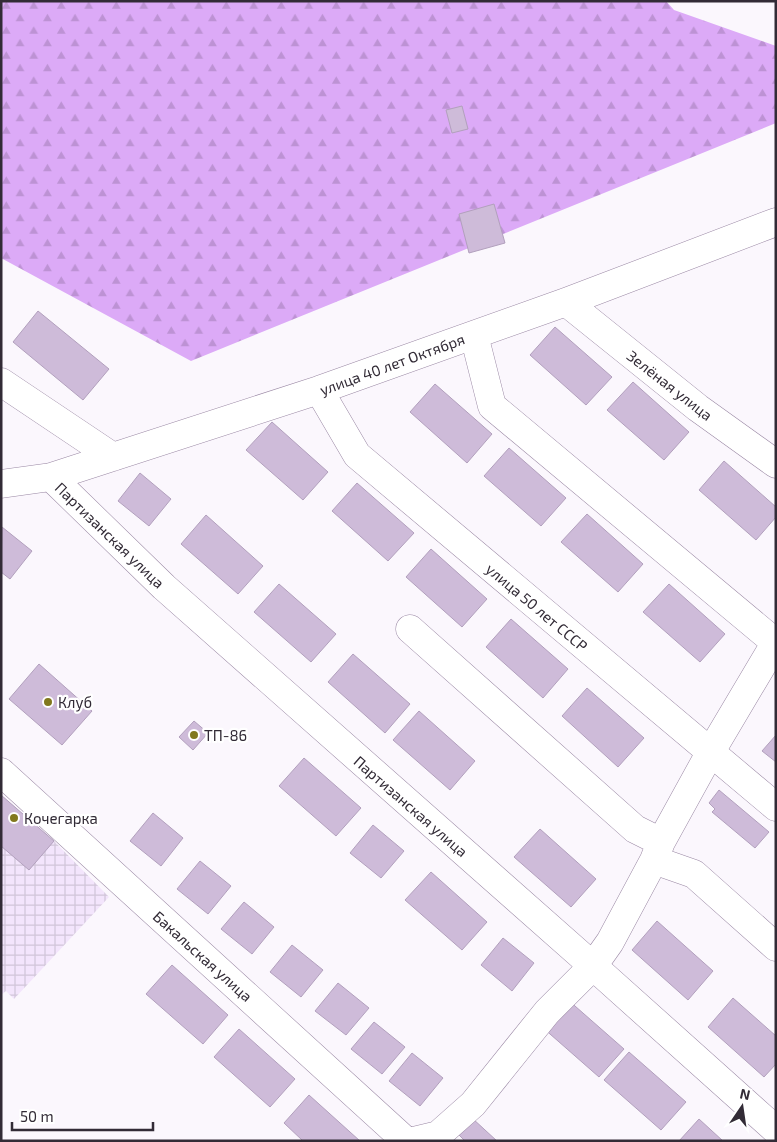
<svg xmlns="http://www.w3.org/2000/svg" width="777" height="1142" font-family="'Exo 2',sans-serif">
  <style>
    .industrial { fill: url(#industrial-grid) }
    .forest { fill: url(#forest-firs) }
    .building { fill: #cebbd9; stroke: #b2a0bd }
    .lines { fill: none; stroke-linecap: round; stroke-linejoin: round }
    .minor-casing { stroke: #9a88a4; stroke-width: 29 }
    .minor { stroke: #fff; stroke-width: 28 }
    .poi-dot { fill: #81781d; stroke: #fff; stroke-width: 2 }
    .labels { text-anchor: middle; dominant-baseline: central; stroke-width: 4.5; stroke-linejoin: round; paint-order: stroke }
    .street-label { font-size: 15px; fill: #322b36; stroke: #fff }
    .poi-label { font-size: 15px; fill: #322b36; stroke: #fff; text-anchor: start }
  </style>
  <defs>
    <pattern id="industrial-grid" width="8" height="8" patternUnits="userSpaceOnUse" patternTransform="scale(1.25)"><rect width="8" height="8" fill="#f3e5fc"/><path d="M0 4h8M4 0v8" fill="none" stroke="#d1c5d9"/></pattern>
    <pattern id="forest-firs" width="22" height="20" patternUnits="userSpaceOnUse" patternTransform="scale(1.25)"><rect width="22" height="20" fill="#dcaaf7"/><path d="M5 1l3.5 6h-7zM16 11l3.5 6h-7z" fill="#bd92d4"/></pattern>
  </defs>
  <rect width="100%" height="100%" fill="#fbf7fd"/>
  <path class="industrial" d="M1,795L54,841L109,897L14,999L6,991L1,995Z"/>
  <path class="forest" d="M1,1H666L674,10L776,46V123L191,361L1,258Z"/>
  <path class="building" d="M462,106L468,129L452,133L446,110Z
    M494,204L505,243L469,253L459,214Z
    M38,311L109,369L83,400L13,342Z
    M555,327L612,377L586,405L530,355Z
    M633,382L689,432L664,460L607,410Z
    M435,384L492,434L467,463L410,412Z
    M272,422L328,472L303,500L246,450Z
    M509,448L566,498L541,526L484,476Z
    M724,461L776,507V517L756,540L699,490Z
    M140,473L171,499L149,526L118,501Z
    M357,483L414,533L388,561L332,511Z
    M587,514L643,564L618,592L561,542Z
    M206,515L263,566L238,594L181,544Z
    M2,527L32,551L10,579L1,572Z
    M431,549L487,599L462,627L406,577Z
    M279,584L336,634L311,662L254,612Z
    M669,584L725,634L700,662L643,612Z
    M511,619L568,669L543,698L486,647Z
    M353,654L410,704L385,733L328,682Z
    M39,664L92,711L62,745L9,699Z
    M587,688L644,738L618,767L562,716Z
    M419,711L475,761L450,790L393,740Z
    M194,721L208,733L193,750L179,737Z
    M776,735V762L762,751Z
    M304,758L361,808L336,836L279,786Z
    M719,790L769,832L755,848L712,812L715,809L709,803Z
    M1,795L54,841L29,870L1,846Z
    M153,813L183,838L161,866L130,841Z
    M373,825L404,851L381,878L350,853Z
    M540,829L596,879L571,907L514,857Z
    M200,861L231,886L208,914L177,889Z
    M431,872L487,922L462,950L405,900Z
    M244,902L274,927L252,954L221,929Z
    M657,921L713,971L688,1000L632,950Z
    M503,938L534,963L512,991L481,965Z
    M292,945L323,970L301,997L270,972Z
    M172,965L228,1015L203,1044L146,994Z
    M338,983L369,1008L346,1035L315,1011Z
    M733,998L776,1036V1064L764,1077L708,1027Z
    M567,999L624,1049L599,1077L542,1027Z
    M374,1022L405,1047L382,1074L351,1049Z
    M239,1029L295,1079L270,1107L214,1057Z
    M629,1052L686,1102L661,1130L604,1080Z
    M412,1053L443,1078L420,1106L389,1081Z
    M309,1095L360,1141H303L284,1123Z
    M472,1118L497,1141H465L457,1133Z
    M699,1119L723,1141H679Z"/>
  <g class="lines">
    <defs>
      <path id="minor" d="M566,302L698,408L776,464
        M474,335L492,406L776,643
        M1,382L113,457
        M319,390L357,455L776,807
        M51,477L164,587L593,966L776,1130
        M1,484L51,477L319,390L566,302L776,222
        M410,629L635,829L661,842
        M1,772L406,1141
        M654,860L694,874L776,947
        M413,1141L438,1135L473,1104L547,1012L593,966L610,942L654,860L661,842L710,753L776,642"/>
    </defs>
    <use href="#minor" class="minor-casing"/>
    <use href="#minor" class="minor"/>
  </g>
  <g class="poi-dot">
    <circle cx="48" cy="702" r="5"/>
    <circle cx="194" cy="735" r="5"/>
    <circle cx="14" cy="818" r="5"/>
  </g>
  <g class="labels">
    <g class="street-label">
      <text transform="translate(392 364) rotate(-20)">улица 40 лет Октября</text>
      <text transform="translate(670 385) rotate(38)">Зелёная улица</text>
      <text transform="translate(110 535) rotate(44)">Партизанская улица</text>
      <text transform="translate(537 607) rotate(40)">улица 50 лет СССР</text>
      <text transform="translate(411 806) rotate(41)">Партизанская улица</text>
      <text transform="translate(203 956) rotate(42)">Бакальская улица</text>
    </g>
    <g class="poi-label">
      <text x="58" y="702">Клуб</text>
      <text x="204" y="735">ТП-86</text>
      <text x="24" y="818">Кочегарка</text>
    </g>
  </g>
  <rect width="777" height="1142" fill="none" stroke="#322b36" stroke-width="5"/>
  <g transform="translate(742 1107) rotate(13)" stroke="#ffffff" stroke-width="4" paint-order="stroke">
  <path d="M0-4L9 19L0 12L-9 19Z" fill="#322b36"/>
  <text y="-8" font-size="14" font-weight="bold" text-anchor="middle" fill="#322b36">N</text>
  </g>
  <path d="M12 1122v8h141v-8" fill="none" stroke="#322b36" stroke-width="2.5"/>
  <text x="20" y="1122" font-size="15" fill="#322b36" stroke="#ffffff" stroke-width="4" paint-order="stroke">50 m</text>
</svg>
